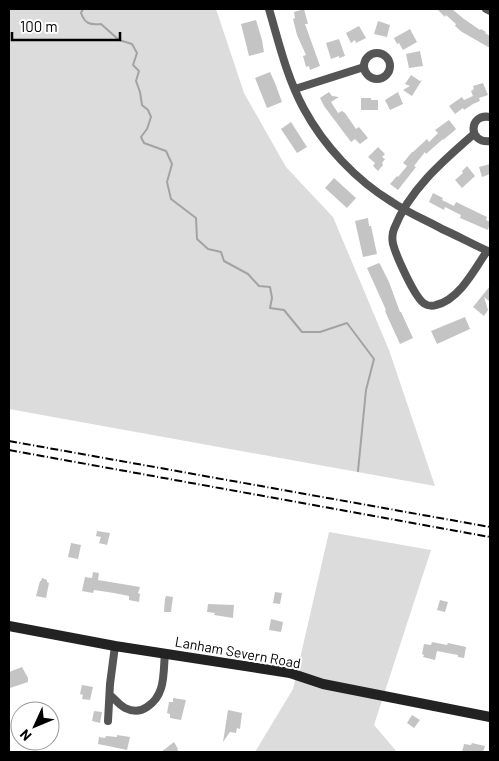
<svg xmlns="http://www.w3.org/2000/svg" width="499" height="761" font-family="Barlow,sans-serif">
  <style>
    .green { fill: #dcdcdc }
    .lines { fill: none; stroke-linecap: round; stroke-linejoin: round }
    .stream { stroke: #a3a3a3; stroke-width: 2 }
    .building { fill: #c4c4c4 }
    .street { stroke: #555; stroke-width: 8 }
    .secondary { stroke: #222; stroke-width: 10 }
    .rail { stroke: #000; stroke-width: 2; stroke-dasharray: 8 2.5 1 2.5; stroke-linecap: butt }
    .labels { text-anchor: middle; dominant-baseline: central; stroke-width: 4; stroke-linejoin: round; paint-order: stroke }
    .street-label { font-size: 14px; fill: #000; stroke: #fff }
  </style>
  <rect width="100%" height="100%" fill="#fff"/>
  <path class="green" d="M9,9H216L244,93L286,167L333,217L389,350L435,486L9,409Z
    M329,532L431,550L374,725L397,752H255L293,689Z"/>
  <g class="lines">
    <path class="stream" d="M83,9L81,13C85,24 90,25 101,24L119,40L132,44L137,53L133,65L139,71L136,81L140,92L142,105L148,110L151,117L147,129L141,137L144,143L166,151L172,164L167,182L171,199L196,218L197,239L208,249L221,252L224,261L248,274L259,286L270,287L272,298L270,308L284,310L302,332H320L347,323L374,359L366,390L358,471"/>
  </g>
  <path class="building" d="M304,9L308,24H305L320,66L310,70L309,66L306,67L303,56L306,55L297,35L293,19L295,18L294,12Z
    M437,9H452L464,19L480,30L481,29L486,32L485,33L490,36V48L462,32L455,26L456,24L446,15L445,17Z
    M256,20L262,40L264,52L249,56L241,24Z
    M378,21L390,25L387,37L374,34Z
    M359,26L366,38L356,43L355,40L351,43L346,33Z
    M410,29L417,42L403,50L399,43L397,44L394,38Z
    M339,39L345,56L339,58V56L331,59L326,43Z
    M420,51L423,66L409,68L406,54Z
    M270,72L275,83L282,102L267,108L255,78Z
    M411,75L420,81L422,80L412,96L403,90L410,86L405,84Z
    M483,83L488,95L479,98L480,101L473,104L464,110L463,108L455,114L449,106L462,97L464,100L473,96L471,91L474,89L473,86Z
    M329,92L332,96L339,97L331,102L338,113L342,111L345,113L356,129L359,127L368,138L360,144L355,139L351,142L324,106L320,98Z
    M398,92L403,104L390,110L385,100Z
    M361,98H371V100H378V110H361Z
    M449,120L456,129L454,131L443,140V139L426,154L425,152L414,166L416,167L398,190L390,184L397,176L398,177L407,166L403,163L412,152H413L427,139L429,142L438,133L435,130Z
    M291,122L307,147L297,153L281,129Z
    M378,147L385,154L382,157L385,159L382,163L383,165L378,171L373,166L375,163L368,157Z
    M490,164V174L482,177L479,167Z
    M467,166L475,176L462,188L455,180L463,173L462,171Z
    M334,178L356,198L347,208L325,188Z
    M433,193L443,198L442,200L454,206L456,202L487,217L486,220L490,222L488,230L460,218L461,215L445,207L444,210L429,202Z
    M368,218L369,226H371L377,254L363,257L355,221Z
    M379,263L380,264L389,282L400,312H401L413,338L400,344L389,320L385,311L386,310L367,268Z
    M490,286V302L484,297L488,310L484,316L473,307Z
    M465,317L470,329L437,344L431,331Z
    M97,531L110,533L107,545L99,543L101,537L96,536Z
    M71,543L81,545L78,559L68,557Z
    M93,572L99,573L98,580L140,587L138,593L140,594L139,602L129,600V596L114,593L94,590L93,593L82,591L85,577L92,578Z
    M42,578L47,580V582L49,583L46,598L36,596L40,581H41Z
    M275,592L282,593L280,604L273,603Z
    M166,596L173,597L171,612H164L165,599Z
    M440,600L448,602L445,612L437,610Z
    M208,604L234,605L233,618L214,615L215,613L207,612Z
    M271,619L283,622L281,632L269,630Z
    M432,642L447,645L448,643L466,647L464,658L458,657V655L437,651L435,660L423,657L424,655L422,654L424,644L431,645Z
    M22,667L28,678V682L10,688L9,684V672Z
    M82,685L93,687L90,700L82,699L83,695L80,694Z
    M173,698L186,700L181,720L170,718V714L167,713L169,702H173Z
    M228,710L242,713L240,729L237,728L236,733L230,732L223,742Z
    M94,711L102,712L100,723L92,721Z
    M412,715L420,720L414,728L407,723Z
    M117,735L130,737L127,750L98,744L99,737L105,738L106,736L117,737Z
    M174,742L178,749H177L179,752H161Z
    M472,743L485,746L483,752H462L464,744L471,745Z"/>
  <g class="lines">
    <path class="street" d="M269,9C279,43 287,78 304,109C324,146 356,180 392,202C408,213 426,220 442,229C458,236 474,245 490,252
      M486,9L490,11
      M364 66a13 13 0 1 1 26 0a13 13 0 1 1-26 0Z
      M295,89L364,67
      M490,117C468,113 468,144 490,141
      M474,134C443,161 409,190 394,229C392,234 392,239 393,244C396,255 415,299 425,304C428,306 433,306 436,305C459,300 475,269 487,251
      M110,695C115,699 119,705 125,708C133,712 140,712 147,707C166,695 163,673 165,653
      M108,721L110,684L115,646"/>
    <path class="secondary" d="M9,626L115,646L290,673L323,684L490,717"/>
    <path class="rail" d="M9,441L490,527
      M9,450L490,537"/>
  </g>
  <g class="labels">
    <g class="street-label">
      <text transform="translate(238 652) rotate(10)">Lanham Severn Road</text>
    </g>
  </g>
  <rect width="499" height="761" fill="none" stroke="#000000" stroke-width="20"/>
  <g transform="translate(35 726) rotate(226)"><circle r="24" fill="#ffffff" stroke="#999999"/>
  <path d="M0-4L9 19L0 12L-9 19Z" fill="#000000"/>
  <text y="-8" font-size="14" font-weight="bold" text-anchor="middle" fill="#000000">N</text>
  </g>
  <path d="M12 32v8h108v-8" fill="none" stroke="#000000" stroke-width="2.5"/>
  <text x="20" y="32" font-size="15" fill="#000000" stroke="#ffffff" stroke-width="4" paint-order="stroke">100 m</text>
</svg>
